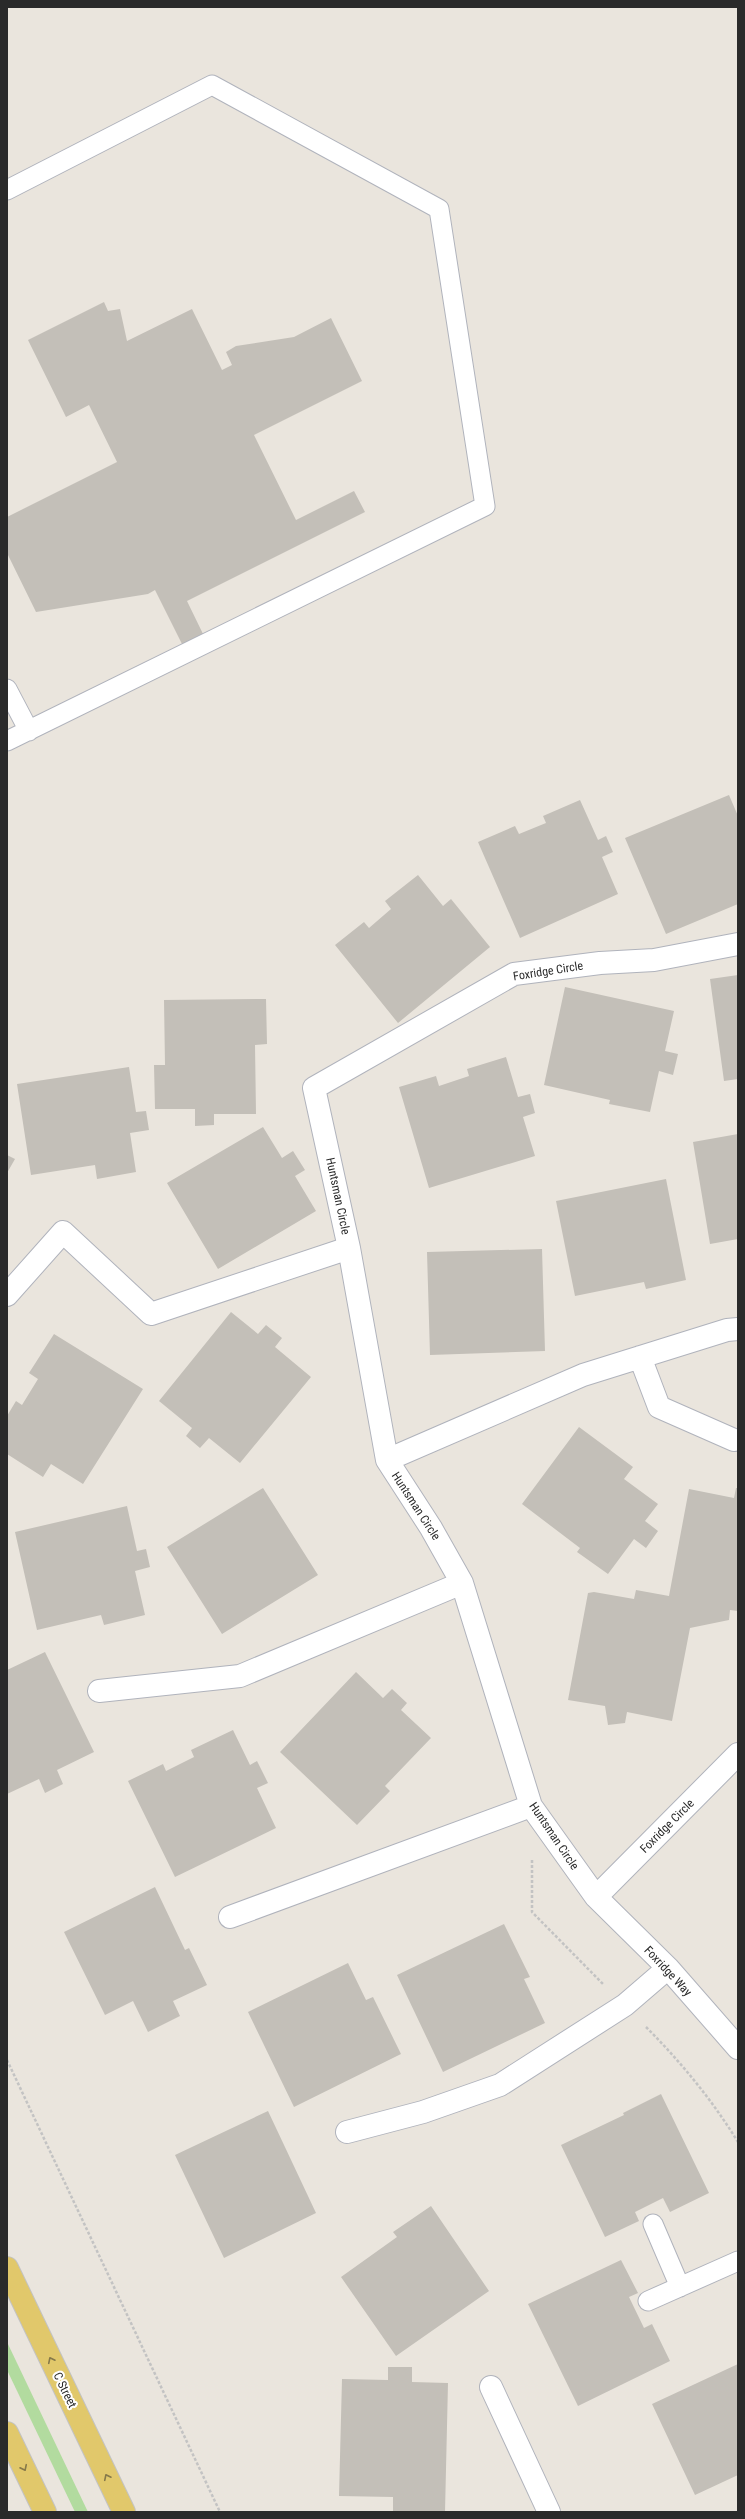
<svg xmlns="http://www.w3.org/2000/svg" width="745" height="2519" font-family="'Roboto Condensed',sans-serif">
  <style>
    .green { fill: #b2db9f }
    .building { fill: #c3bfb8 }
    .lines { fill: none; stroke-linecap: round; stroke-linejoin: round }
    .lane-casing { stroke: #b0b3bc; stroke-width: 21 }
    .street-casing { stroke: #b0b3bc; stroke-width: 24 }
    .primary-casing { stroke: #c3c3c3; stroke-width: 24 }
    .path { stroke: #c3c3c3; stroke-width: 2.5; stroke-dasharray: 3 2; stroke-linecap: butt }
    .lane { stroke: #fff; stroke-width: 19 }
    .street { stroke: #fff; stroke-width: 22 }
    .primary { stroke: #e1c86b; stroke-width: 22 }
    .oneway { stroke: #86794a }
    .labels { text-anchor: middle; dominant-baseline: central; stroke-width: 4; stroke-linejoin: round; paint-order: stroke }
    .street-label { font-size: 12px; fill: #2a2a2a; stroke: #fff }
  </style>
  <rect width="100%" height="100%" fill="#eae5dd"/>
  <path class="green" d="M7,2342L88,2512H75L7,2370Z"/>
  <path class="building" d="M104,302L108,311L120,309L127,341L192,309L222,370L232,365L226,352L236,346L294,337L331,318L362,381L254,435L296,520L354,491L365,512L187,601L204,636L183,646L155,590L148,594L36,612L7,553V517L117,462L89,405L66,417L28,340Z
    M729,795L738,816V904L666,934L625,838Z
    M580,800L598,840L606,836L613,852L602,857L618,894L520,938L478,842L515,826L519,834L546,823L543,816Z
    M418,875L443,906L451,899L490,947L398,1023L335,945L364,922L369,928L391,909L385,901Z
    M738,975V1079L724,1081L710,979Z
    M565,987L674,1011L665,1051L678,1054L673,1075L659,1071L650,1112L609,1104L610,1100L544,1085Z
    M266,999L267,1044L255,1045L256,1114H214V1125L195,1126V1109H155L154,1065H165L164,1000Z
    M506,1057L518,1097L530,1094L535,1113L523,1117L535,1156L429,1188L399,1087L436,1076L439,1086L469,1076L467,1069Z
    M129,1067L136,1112L146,1111L149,1130L130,1133L136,1172L97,1179L95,1165L31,1175L17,1084Z
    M263,1127L282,1158L293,1151L305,1170L295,1176L316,1211L218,1269L167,1183Z
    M738,1134V1239L710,1244L693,1142Z
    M7,1155L15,1159L7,1173Z
    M666,1179L686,1280L646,1289L644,1282L575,1296L556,1201Z
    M542,1249L545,1351L430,1355L427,1252Z
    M231,1312L258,1334L266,1325L282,1338L275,1347L311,1377L240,1463L209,1438L200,1448L186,1436L192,1428L159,1401Z
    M54,1334L143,1389L83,1484L51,1464L43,1477L7,1454V1416L16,1401L22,1405L38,1379L29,1373Z
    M579,1427L633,1467L624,1479L658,1504L645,1521L658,1531L646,1548L634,1539L608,1574L577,1552L580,1548L522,1504Z
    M263,1488L318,1575L222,1634L167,1547Z
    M736,1488H738V1611L730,1610L729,1620L690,1628L672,1721L627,1712L625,1723L608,1725L605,1706L568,1700L588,1593L594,1592L634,1599L636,1590L669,1596L689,1489L734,1498Z
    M127,1506L137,1551L146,1549L150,1567L135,1571L145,1615L104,1625L101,1615L37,1630L15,1532Z
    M45,1652L94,1752L57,1770L63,1784L45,1793L39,1779L7,1794V1670Z
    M356,1672L383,1698L392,1689L407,1703L401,1710L431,1738L385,1786L390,1791L357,1825L280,1752Z
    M233,1730L250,1765L257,1761L268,1783L257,1788L276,1828L175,1877L128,1781L163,1764L166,1771L194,1757L191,1750Z
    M155,1887L185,1950L189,1948L207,1985L173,2001L180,2016L148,2032L133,2001L105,2015L64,1932Z
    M504,1924L530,1977L524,1979L545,2023L443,2072L397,1975Z
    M348,1963L366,2000L373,1997L401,2054L294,2107L248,2012Z
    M661,2094L709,2193L670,2212L663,2198L635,2212L639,2221L605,2237L561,2145L624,2115L623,2113Z
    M268,2111L316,2213L224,2258L175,2155Z
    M431,2206L489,2291L396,2356L341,2277L397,2237L393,2232Z
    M621,2260L638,2293L629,2297L644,2328L652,2324L670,2361L578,2406L528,2304Z
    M738,2364V2475L695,2495L652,2404Z
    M388,2367H412V2382L448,2383L445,2512H393V2497L339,2496L342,2379L388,2380Z"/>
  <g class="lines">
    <defs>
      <path id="lane" d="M7,190L212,85L439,209L485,506L7,741
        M7,689L29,731
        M653,2224L680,2287
        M648,2301L738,2261"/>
      <path id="street" d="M738,944L654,960L600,963L514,974L314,1088L349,1248L387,1460L431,1528L462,1583L531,1806L596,1897L668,1968L738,2048
        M7,1295L63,1232L151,1314L349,1248
        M640,1357L659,1407L734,1440
        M387,1460L583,1375L727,1330L738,1329
        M99,1691L240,1676L462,1583
        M596,1897L738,1754
        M230,1917L531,1806
        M347,2132L423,2112L500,2085L625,2005L668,1968
        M491,2387L549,2512"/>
      <path id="primary" d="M7,2268L124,2512
        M7,2433L45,2512"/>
    </defs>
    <use href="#lane" class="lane-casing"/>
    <use href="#street" class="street-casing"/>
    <use href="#primary" class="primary-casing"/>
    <path class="path" d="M532,1860V1912L603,1984
      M646,2027C681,2062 712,2100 738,2142
      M7,2060L220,2512"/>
    <use href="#lane" class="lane"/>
    <use href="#street" class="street"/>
    <use href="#primary" class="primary"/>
  </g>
  <defs><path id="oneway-chevron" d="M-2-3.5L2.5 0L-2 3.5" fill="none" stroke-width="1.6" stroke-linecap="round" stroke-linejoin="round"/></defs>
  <g class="oneway">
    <use href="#oneway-chevron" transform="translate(51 2360) rotate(-116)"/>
    <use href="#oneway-chevron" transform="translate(24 2468) rotate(64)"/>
    <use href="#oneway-chevron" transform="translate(107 2477) rotate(-116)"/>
  </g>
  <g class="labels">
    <g class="street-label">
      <text transform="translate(548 971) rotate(-9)">Foxridge Circle</text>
      <text transform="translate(338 1196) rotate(78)">Huntsman Circle</text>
      <text transform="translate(416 1506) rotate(57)">Huntsman Circle</text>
      <text transform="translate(667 1826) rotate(-45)">Foxridge Circle</text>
      <text transform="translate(554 1836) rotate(56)">Huntsman Circle</text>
      <text transform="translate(668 1971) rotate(47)">Foxridge Way</text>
      <text transform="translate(65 2390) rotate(64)">C Street</text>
    </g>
  </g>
  <rect width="745" height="2519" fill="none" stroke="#2a2a2a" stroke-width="16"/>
</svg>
